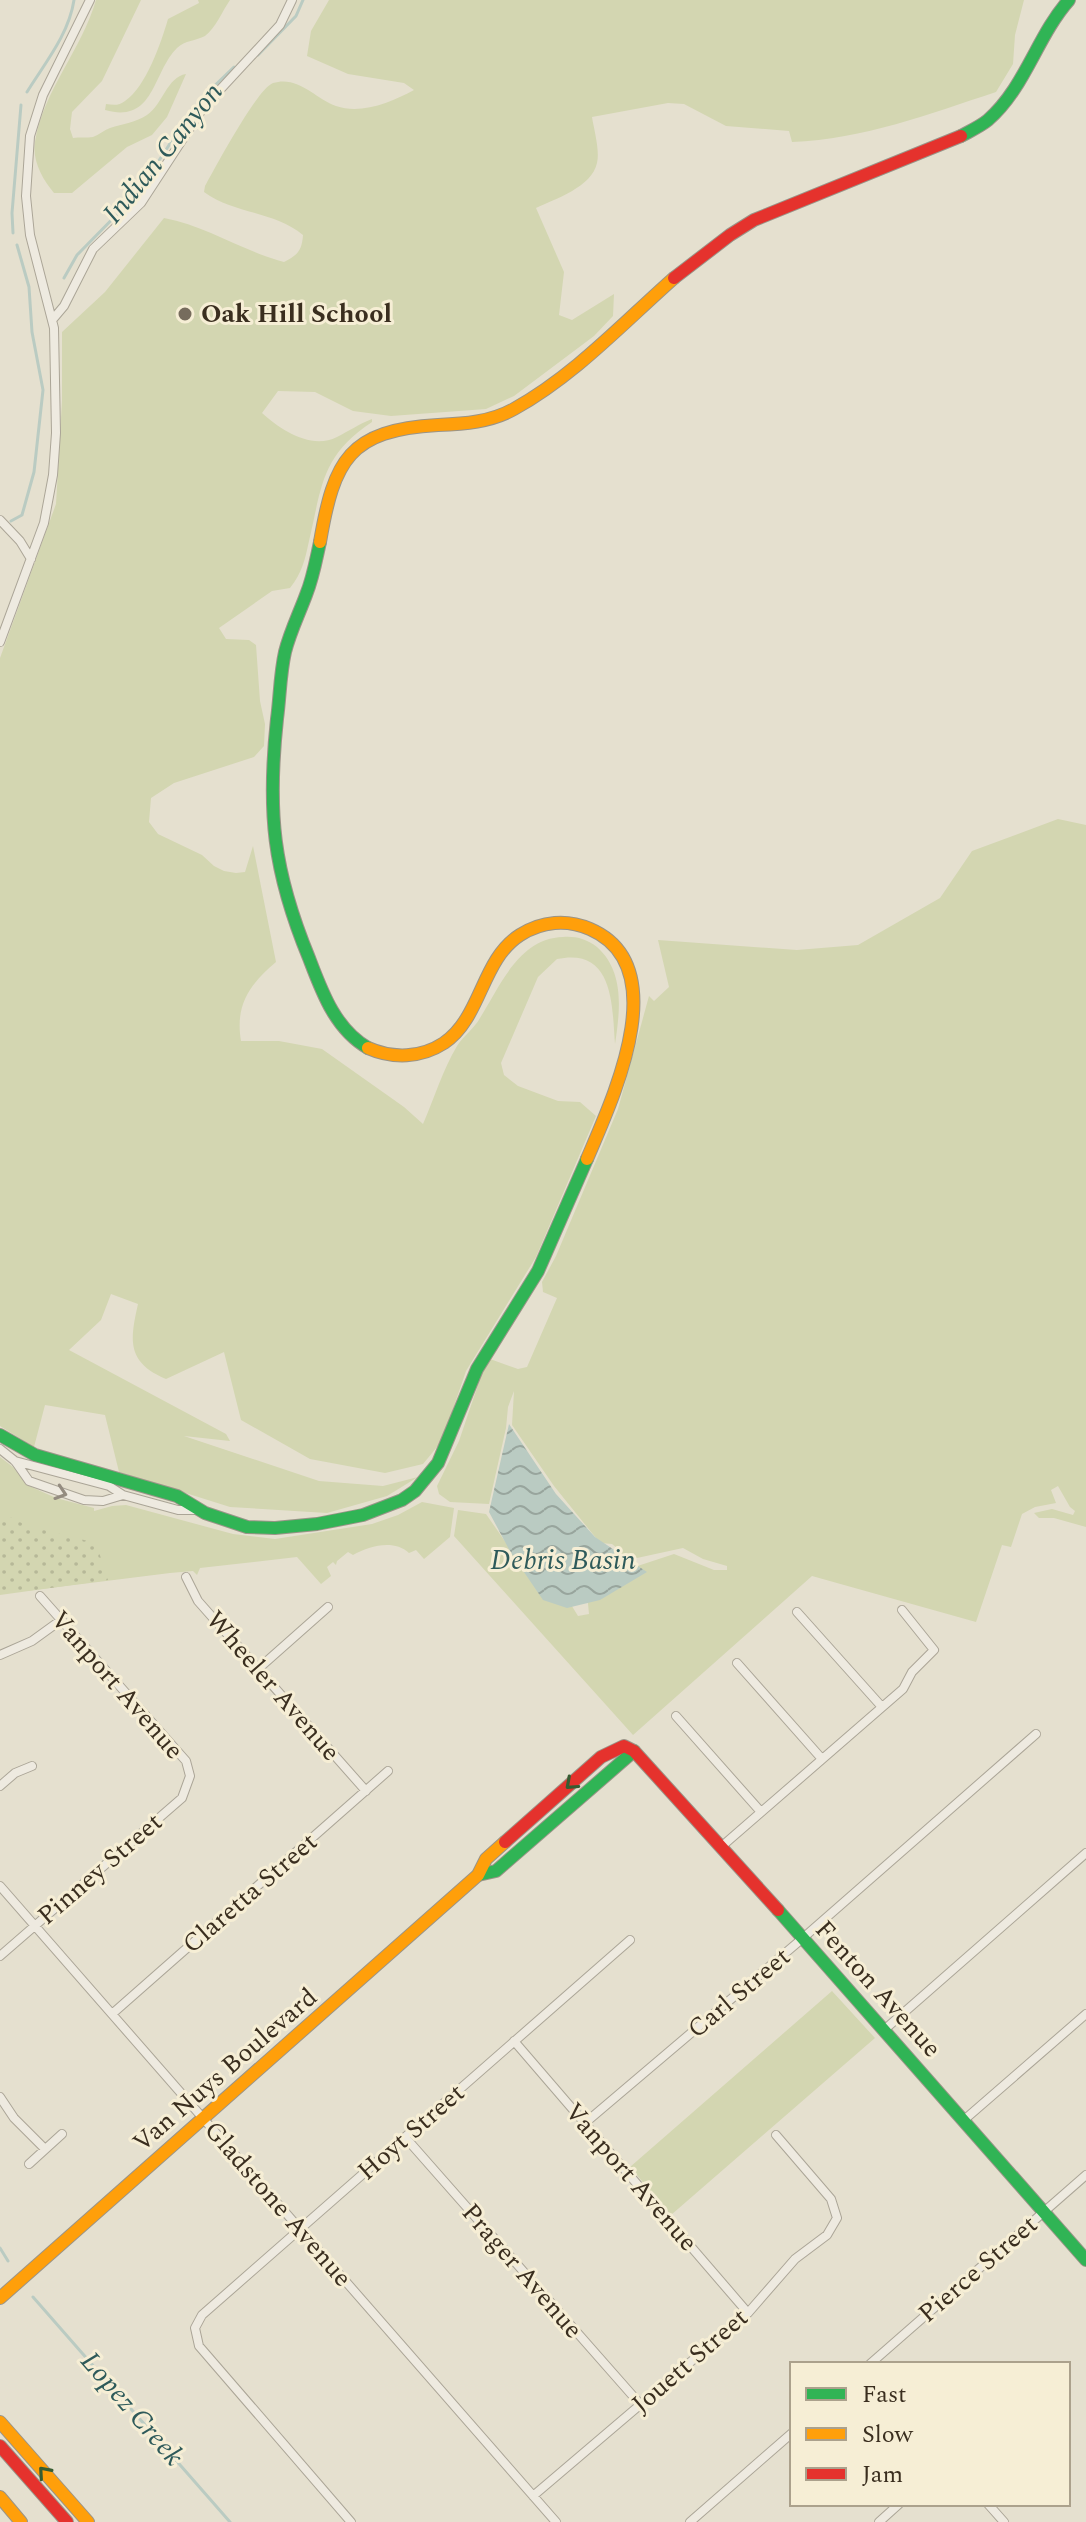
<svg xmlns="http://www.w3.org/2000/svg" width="1086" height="2522" font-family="Spectral,serif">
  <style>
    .green { fill: #d3d6b1 }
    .park { fill: url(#park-dots) }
    .water { fill: url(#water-waves) }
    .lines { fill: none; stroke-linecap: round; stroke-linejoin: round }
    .stream { stroke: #bacbc2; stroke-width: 3 }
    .street-casing { stroke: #aba597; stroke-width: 10 }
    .fast-casing { stroke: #9a9488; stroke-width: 14 }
    .slow-casing { stroke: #9a9488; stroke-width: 14 }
    .jam-casing { stroke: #9a9488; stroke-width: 14 }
    .street { stroke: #eeeae0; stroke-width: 8 }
    .fast { stroke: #30b455; stroke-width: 12 }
    .slow { stroke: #ff9f0a; stroke-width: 12 }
    .jam { stroke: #e5322d; stroke-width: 12 }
    .oneway { stroke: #948c80 }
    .oneway2 { stroke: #365d32 }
    .poi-dot { fill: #766c5d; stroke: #f6eed5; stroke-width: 3 }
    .labels { text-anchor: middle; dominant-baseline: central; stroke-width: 6; stroke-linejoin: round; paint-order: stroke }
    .poi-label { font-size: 26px; font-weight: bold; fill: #3a2e1f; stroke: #f6eed5; text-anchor: start }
    .street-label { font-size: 26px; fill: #3a2e1f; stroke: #f6eed5 }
    .water-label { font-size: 28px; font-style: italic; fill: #2e5a5a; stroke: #f6eed5 }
  </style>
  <defs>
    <pattern id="park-dots" width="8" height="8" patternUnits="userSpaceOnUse" patternTransform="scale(2)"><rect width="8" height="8" fill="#d3d6b1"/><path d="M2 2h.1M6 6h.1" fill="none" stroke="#b6b898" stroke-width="1.8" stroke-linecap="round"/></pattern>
    <pattern id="water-waves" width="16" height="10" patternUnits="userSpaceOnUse" patternTransform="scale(2)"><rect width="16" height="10" fill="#bacbc2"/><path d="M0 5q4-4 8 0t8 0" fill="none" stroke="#98a59d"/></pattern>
  </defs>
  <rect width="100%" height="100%" fill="#e5e0cf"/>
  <path class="green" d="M96,0H141L102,81L72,112L70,129L73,138C79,137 87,138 93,137C99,135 104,130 110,128C123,124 136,122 147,115C163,104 167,77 186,74L167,117L152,135L127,147L72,193H54C42,179 32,160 35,142C43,91 82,49 96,0Z
    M198,0H230C223,10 215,29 205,36C196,41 185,40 177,48C152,73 155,124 105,110L106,104C113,105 119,106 125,101C146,87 161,43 168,19L199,3Z
    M329,0H1024L1015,35L1013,64L996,92C929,114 864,139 792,142L789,131L726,126L684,104L668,103L592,117C594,130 600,150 597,163C592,187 555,199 536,208L564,272L559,315L572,320L614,294L613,316L594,336L514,396L486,409L391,416L353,411L315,392L278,391L262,413C281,430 311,450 337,437C349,431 359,424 372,419V422C321,456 322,486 309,541C305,560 302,573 290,588L272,591L219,628L226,639L249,640L256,645L260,701L265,724L264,746L254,757L174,783L151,798L149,822L158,834L202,855L214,866L224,871L236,873L245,872L253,846L276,962C249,985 235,1005 241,1041H279L322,1049L404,1107L423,1124C434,1099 443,1069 457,1046C463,1036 474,1029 480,1018C500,986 519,938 563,937C575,936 587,939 597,947C625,972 620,1011 615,1044C612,1005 614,947 557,959L538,977L501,1063L504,1075L518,1086L558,1101L580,1102L596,1116L536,1257L466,1371L442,1441L423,1464L385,1473L310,1459L241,1420L224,1352L166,1379C126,1362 130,1340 138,1304L111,1294L101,1320L69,1350L226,1434L230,1441L184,1436L319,1481L383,1486L418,1477L387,1496L327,1513L230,1507L119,1472L105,1415L45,1405L34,1447L0,1426V658L56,504L62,401V332L105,292L164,218C207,226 242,251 284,262C298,255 302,250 303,235C274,211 234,214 204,192L205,186C215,168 257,89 273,83C298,75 316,99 336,106C361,115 392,102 414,90L404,83L348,74L307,56L311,31Z
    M1058,819L1086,825V1527L1054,1518H1039L1034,1513L1052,1509L1073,1515L1075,1511L1070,1507L1058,1486L1051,1490L1056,1503L1035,1507L1022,1514L1011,1547L1002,1545L976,1622L812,1576L633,1735L454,1536L458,1510L486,1514L538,1589L567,1598L578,1616L589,1614L586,1583L674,1554L714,1570H727V1566L703,1559L683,1548L614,1563L617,1548L612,1544L600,1543L554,1486L512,1425L514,1391L508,1407L506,1428L489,1504L450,1502L439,1494L437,1486L459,1441L482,1373L490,1359L518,1369L527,1367L557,1298L543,1292L542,1282L556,1256L618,1109L649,996L654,1001L669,987L658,940L797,950L858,945L940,898L972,851Z
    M0,1457L13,1467L27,1485L56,1498L94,1508V1511L112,1506L126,1505L233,1534L275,1539L372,1524L398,1515L422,1502L454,1508L450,1537L424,1559L416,1550L409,1553C394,1539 369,1546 353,1555L348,1552L337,1561L336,1565L333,1562L327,1567L331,1576L321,1584L297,1557L200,1568L197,1575L193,1571L170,1573L26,1591L0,1554Z
    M832,1991L875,2038L671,2215L630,2167Z"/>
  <path class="park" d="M0,1512L28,1526L96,1543L108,1580L0,1595Z"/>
  <path class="water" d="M509,1424L556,1494L595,1537L647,1572L600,1600L567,1608L543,1600L511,1553L489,1512Z"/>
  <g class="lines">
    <path class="stream" d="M258,55L296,16L303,0
      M27,92C45,63 69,34 74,0
      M13,233L12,213L21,105
      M64,278L77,255L138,193L184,122L205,95L234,67
      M11,521L22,515L34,472L43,390L32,332L29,287L17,245
      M0,2248L8,2261
      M33,2297L230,2522"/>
    <defs>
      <path id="street" d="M53,319L64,306L93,249L141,203L203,108L280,25L292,0
        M0,520L20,541L31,559
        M0,642L44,523L53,475L56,433L54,328L30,235L26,196L30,136L43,95L90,0
        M0,1449L15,1461L29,1481L84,1500L103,1501L123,1495L178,1510H196
        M15,1461L109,1486L123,1495
        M186,1577L198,1601L366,1791
        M797,1612L882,1707
        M0,1655L32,1641L61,1620
        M737,1663L822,1759
        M258,1669L328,1607
        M676,1716L761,1812
        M0,1786L15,1773L32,1766
        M721,1847L903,1689L912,1672L934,1650L902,1610
        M0,1886L556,2522
        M0,1956L182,1798L190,1776L186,1761L40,1596
        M112,2014L388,1771
        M884,2030L1086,1853
        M514,2041L748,2313
        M0,2097L14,2118L45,2149
        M964,2120L1086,2014
        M585,2123L803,1938L1036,1734
        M405,2137L640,2404
        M29,2164L62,2134
        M870,2364L1086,2175
        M533,2496L748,2313L795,2259L827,2235L837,2218L831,2199L776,2135
        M988,2504L1004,2522
        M351,2522L199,2346L195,2328L202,2315L630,1940
        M690,2522L792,2433
        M879,2522L899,2504"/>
      <path id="fast" d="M961,136C970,131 981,126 988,120C1025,88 1037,36 1069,0
        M320,542C316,560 313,578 306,595C299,614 290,632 285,652C280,674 280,697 277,719C267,812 273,871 309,958C322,992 335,1029 368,1048
        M0,1435L35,1455L177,1496L205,1513L247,1527L275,1528L317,1524L363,1515L402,1500L415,1491L438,1463L477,1369L538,1271L587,1159
        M478,1875L496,1871L634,1751
        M778,1910L1086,2260"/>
      <path id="slow" d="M320,542C334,460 349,430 438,425C464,424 491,422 514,409C574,376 623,323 674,278
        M368,1048C393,1059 421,1058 444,1043C482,1017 481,960 520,935C542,921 567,919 590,929C676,966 612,1100 587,1159
        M0,2298L478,1875L486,1859L505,1842
        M0,2422L88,2522
        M0,2497L21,2522"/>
      <path id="jam" d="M674,278L730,235L754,220L961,136
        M505,1842L601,1757L624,1746L634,1751L778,1910
        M0,2446L67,2522"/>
    </defs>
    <use href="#street" class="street-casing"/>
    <use href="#fast" class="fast-casing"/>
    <use href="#slow" class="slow-casing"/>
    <use href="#jam" class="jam-casing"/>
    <use href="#street" class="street"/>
    <use href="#fast" class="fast"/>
    <use href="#slow" class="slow"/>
    <use href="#jam" class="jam"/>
  </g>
  <defs><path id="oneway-chevron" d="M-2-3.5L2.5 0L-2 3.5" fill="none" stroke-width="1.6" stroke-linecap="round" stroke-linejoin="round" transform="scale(2)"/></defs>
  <use class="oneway" href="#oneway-chevron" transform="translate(61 1493) rotate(18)"/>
  <g class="oneway2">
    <use href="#oneway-chevron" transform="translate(571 1784) rotate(138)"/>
    <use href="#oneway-chevron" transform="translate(44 2472) rotate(-131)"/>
  </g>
  <circle class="poi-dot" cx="185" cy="314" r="8"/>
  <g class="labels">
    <g class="poi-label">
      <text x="201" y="314">Oak Hill School</text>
    </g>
    <g class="street-label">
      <text transform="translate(117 1685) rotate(49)">Vanport Avenue</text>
      <text transform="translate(273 1686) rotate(49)">Wheeler Avenue</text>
      <text transform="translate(100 1869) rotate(-41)">Pinney Street</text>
      <text transform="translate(250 1893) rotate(-41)">Claretta Street</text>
      <text transform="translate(878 1989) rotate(48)">Fenton Avenue</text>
      <text transform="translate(739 1993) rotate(-40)">Carl Street</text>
      <text transform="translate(225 2070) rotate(-41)">Van Nuys Boulevard</text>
      <text transform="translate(411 2132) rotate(-41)">Hoyt Street</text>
      <text transform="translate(631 2177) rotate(49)">Vanport Avenue</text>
      <text transform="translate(278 2204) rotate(49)">Gladstone Avenue</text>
      <text transform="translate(978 2269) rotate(-41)">Pierce Street</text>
      <text transform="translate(522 2271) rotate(49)">Prager Avenue</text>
      <text transform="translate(690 2361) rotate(-41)">Jouett Street</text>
    </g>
    <g class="water-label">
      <text transform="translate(163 153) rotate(-51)">Indian Canyon</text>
      <text x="563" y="1560">Debris Basin</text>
      <text transform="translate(132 2409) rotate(49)">Lopez Creek</text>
    </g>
  </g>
  <rect x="790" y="2362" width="280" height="144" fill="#f6eed5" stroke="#aba18c" stroke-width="2"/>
  <rect x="806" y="2388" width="40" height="12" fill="#30b455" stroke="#aba18c" stroke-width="2"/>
  <text x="862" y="2402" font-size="24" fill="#3a2e1f">Fast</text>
  <rect x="806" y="2428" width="40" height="12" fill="#ff9f0a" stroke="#aba18c" stroke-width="2"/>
  <text x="862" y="2442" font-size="24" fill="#3a2e1f">Slow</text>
  <rect x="806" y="2468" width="40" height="12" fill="#e5322d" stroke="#aba18c" stroke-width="2"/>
  <text x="862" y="2482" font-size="24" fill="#3a2e1f">Jam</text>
</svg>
